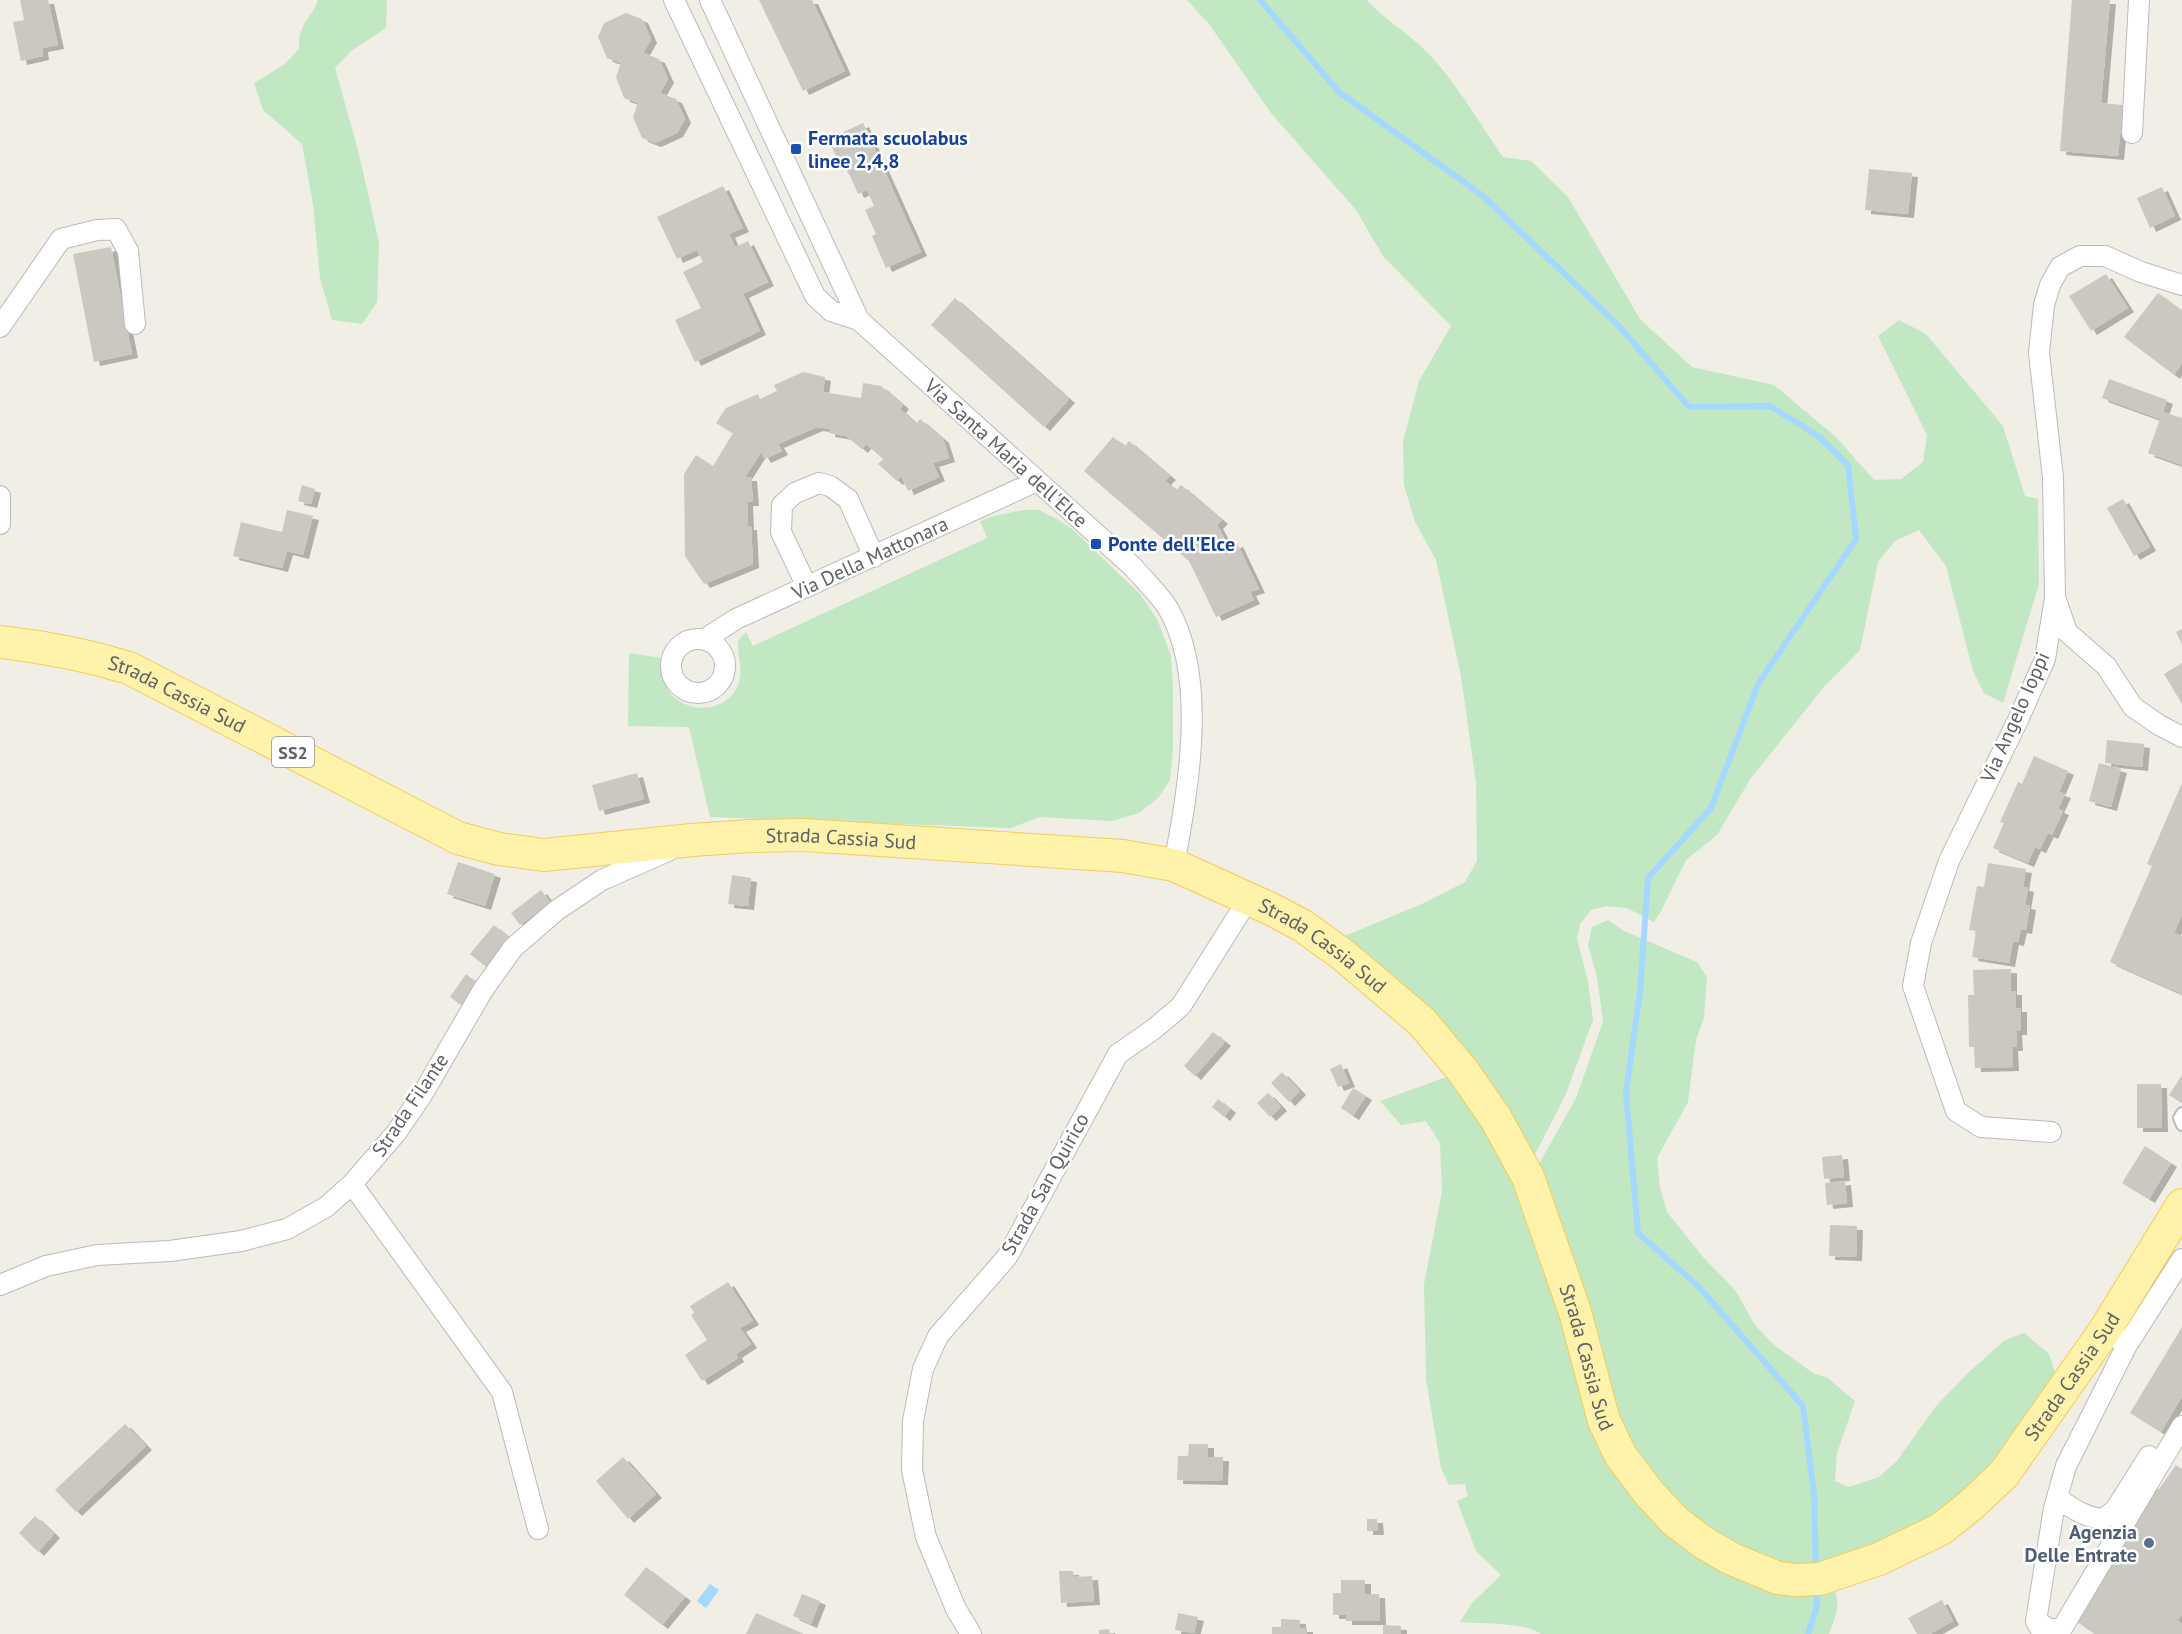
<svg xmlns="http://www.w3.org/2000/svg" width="2182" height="1634" font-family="'PT Sans',sans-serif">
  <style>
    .green { fill: #c1e8c2 }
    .water { fill: #a6d7ff }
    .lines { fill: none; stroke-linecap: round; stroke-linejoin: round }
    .stream { stroke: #a6d7ff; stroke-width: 6 }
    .building { fill: #cbc8c2; filter: url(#shadow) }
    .lane-casing { stroke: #b8bbbf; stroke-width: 14 }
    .street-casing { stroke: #b8bbbf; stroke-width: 22 }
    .primary-casing { stroke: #f5cc58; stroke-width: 34 }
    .lane { stroke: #fff; stroke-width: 10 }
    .street { stroke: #fff; stroke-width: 20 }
    .primary { stroke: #fff2ab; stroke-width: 32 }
    .transit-dot { fill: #1a4fb4; stroke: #fff; stroke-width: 2 }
    .service-dot { fill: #5c6f8a; stroke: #fff; stroke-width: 2 }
    .labels { text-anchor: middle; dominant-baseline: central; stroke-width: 5; stroke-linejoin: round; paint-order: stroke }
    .shield { fill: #fff; stroke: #8e9094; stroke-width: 1.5 }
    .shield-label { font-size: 18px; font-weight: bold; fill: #5d6166 }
    .transit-label { font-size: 20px; font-weight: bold; fill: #164399; stroke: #fff; text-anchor: start }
    .street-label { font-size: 20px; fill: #5d6166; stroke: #fff }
    .service-label { font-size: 20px; font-weight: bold; fill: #4e5e75; stroke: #fff; text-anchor: end }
  </style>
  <defs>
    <filter id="shadow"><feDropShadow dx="6" dy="4" stdDeviation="0" flood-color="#0004"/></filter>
  </defs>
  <rect width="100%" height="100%" fill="#f0eee5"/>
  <path class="green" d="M318,0H387L386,28L351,51L335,68L358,150L379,242L377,302L362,324L332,320L320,278L313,204L302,144L263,110L254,83L285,64L299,49C298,22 311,20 318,0Z
    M1187,0H1367C1384,19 1405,31 1424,49C1452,76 1480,124 1503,157L1531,161L1568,197L1640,319L1692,367L1774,385L1836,437L1874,480L1901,479L1923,462L1927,435L1878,336L1899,320L1926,334L2003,426L2025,496L2038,499L2039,584L2003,703L1984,693L1973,671L1946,566L1919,530L1895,541L1878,562L1860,650L1824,687L1751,778L1717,835L1686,860L1661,911L1654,922L1627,908L1606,906L1591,910L1580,924L1577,939L1588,981L1593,1020L1566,1094L1530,1164L1428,1016L1345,936L1424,903L1465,882L1477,861L1476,783L1461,676L1436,560L1415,522L1404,485L1403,442L1419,381L1451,326L1383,256L1356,210L1271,113L1209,24Z
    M1023,510H1039L1057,519L1072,529L1140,594L1157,619L1171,656L1173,687V750L1170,780L1158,798L1139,813L1112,821L1040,817L1011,828L710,817L689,727L628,726L629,653L661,658C655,716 731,724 740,678C742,666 737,653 738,641L746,632L753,646L987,538L980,521L994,516Z
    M1608,920L1624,931L1697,962L1707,977L1704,1018L1696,1040L1688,1102L1657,1158L1660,1188L1667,1212L1703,1257L1735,1290L1755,1325L1774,1345L1813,1373L1828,1378L1855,1401L1837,1453L1835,1481L1849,1487L1879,1477L1896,1462L1936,1406L1969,1372L2005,1340L2024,1333L2049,1354L2056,1375L1993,1464L1961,1495L1933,1517L1874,1546L1828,1562L1807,1566L1781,1563L1735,1547L1681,1512L1629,1451L1534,1173L1576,1098L1603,1022L1597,977L1588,945L1592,927Z
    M1452,1075L1517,1182L1639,1501L1834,1590C1842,1603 1834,1620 1829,1634H1541C1526,1622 1480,1624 1460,1622L1472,1603L1501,1575L1476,1551L1457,1501L1468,1496L1465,1484L1449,1485L1441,1468L1426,1379L1424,1284L1442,1192L1440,1143L1426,1121L1401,1125L1380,1101Z"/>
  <path class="water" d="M710,1584L719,1590L706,1608L697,1601Z"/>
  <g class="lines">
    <path class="stream" d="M1260,0L1339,92L1483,196L1619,326L1689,407L1770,406L1818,436L1848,465L1856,539L1758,684L1711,808L1648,878L1640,992L1626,1093L1638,1233L1698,1286L1803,1406L1814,1495L1816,1572
      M1808,1634L1817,1606L1816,1588"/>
  </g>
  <path class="building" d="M20,0H48L58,45L42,48L43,56L21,61L13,22L24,20Z
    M759,0H812L845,71L803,91Z
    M2072,0H2110L2101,103L2123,105L2118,156L2060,151Z
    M626,13L642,19L651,39L643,53L659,59L668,79L660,93L676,99L685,119L677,133L655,143L642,138L633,117L638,103L624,98L616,77L621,63L607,58L598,37L604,23Z
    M863,123L921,252L886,268L872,236L876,234L865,210L874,206L867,190L858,194L847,169L843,171L828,139Z
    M1869,169L1912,173L1908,214L1865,210Z
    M723,186L743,228L729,234L735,247L748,241L768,282L743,294L760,331L695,362L675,320L701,308L683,272L703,262L697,250L677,259L657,217Z
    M2162,187L2175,216L2150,228L2137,198Z
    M111,247L132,354L94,362L73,254Z
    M2106,274L2128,308L2091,331L2069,296Z
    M2158,293L2182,311V363L2174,375L2124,337Z
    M955,298L1069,399L1044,427L931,325Z
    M803,372L825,377L823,392L861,398L863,383L881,386L903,405L900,409L916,424L920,419L943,439L949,458L933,463L939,477L908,491L901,476L897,481L878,464L883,459L866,444L862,449L846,436L829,433V429L817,427L778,444L782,451L765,459L761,452L745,477H751L753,502H747L748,526H751L753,564L704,584L685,556L684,474L696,455L713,466L733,433L716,423L726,408L758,394L760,399L777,391L774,385Z
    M2109,379L2167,400L2163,412L2182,418V465L2148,453L2160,419L2102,398Z
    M1113,437L1125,446L1129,441L1170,476L1165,481L1176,490L1181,485L1222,520L1217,525L1229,547L1237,543L1259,589L1250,592L1254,600L1216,617L1189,561L1084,471Z
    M302,485L315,489L311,504L298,501Z
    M2123,499L2150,547L2134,556L2107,508Z
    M287,510L313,516L303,555L287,551L282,568L233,556L241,522L282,532Z
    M2182,629V644L2176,632Z
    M2182,663V704L2164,674Z
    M2107,740L2144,744L2142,767L2105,763Z
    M2034,756L2068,771L2059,792L2065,794L2058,809L2063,811L2052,835L2048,833L2040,849L2035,847L2028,863L1993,848L2004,823L2000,822L2018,782L2022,784Z
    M2099,763L2121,769L2111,807L2089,801Z
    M637,773L644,799L599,811L592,785Z
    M2182,783V914L2174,933L2182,936V994L2110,962L2152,866L2147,864Z
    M458,862L495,874L485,906L447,894Z
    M1988,863L2026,869L2023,887L2028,888L2025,905L2030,906L2026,930L2021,929L2018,942L2013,941L2009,963L1972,957L1976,931L1969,930L1977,886L1984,887Z
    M732,875L751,878L748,906L728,904Z
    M541,890L550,902L520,925L511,913Z
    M494,925L510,938L486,967L470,954Z
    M2011,969V991H2016V1008H2021V1031H2016L2017,1047H2012L2013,1067L1975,1068L1974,1047H1969L1968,995H1974L1973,970Z
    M466,974L476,982L461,1005L450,997Z
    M1213,1032L1225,1042L1195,1076L1184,1066Z
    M1341,1064L1349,1083L1338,1087L1330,1069Z
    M1282,1072L1300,1091L1289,1102L1271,1083Z
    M2182,1075V1103L2169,1095Z
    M2137,1084H2161L2162,1128H2137Z
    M1353,1088L1366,1096L1353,1116L1341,1108Z
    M1268,1093L1281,1107L1270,1117L1257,1103Z
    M1218,1099L1230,1109L1224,1117L1212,1107Z
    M2145,1146L2171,1163L2149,1199L2122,1183Z
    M1842,1155L1844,1177L1824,1179L1822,1157Z
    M1845,1181L1847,1203L1827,1205L1825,1183Z
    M1830,1225L1857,1226L1856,1257L1829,1256Z
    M728,1282L753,1321L740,1328L751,1344L736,1354L738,1358L702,1381L685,1355L707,1340L691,1315L694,1313L690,1306Z
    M2182,1327V1396L2161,1432L2130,1413Z
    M125,1424L146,1446L76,1512L55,1490Z
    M1189,1444H1208V1457H1223L1222,1481L1177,1480L1178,1456H1188Z
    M623,1457L656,1494L628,1519L596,1481Z
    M2176,1465L2182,1469V1614L2177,1621L2182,1624V1634H2095L2077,1622L2090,1602L2082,1597L2151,1488L2159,1489Z
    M35,1516L54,1534L38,1552L19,1533Z
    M1367,1519H1377L1378,1531H1367Z
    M646,1567L685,1597L662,1625L624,1595Z
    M1059,1571H1073L1074,1577L1092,1576L1094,1601L1061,1603Z
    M1341,1580H1365V1594H1379L1380,1621H1346V1615H1333V1593H1341Z
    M802,1594L820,1601L811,1624L793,1616Z
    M1942,1600L1953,1621L1930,1634H1917L1908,1618Z
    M756,1613L804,1634H746Z
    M1178,1613L1198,1617L1194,1633L1175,1630Z
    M1281,1619L1300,1620V1628H1307V1634H1272V1627H1281Z
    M1383,1625L1401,1626V1634H1383Z
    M1109,1629L1110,1634H1099V1630Z"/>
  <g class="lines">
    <defs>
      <path id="lane" d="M2182,1113L2179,1118L2182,1125"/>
      <path id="street" d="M674,0L815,296L831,311L859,320
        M710,0L859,320L1134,568C1145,581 1160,595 1169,610C1208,680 1188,790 1174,865
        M2132,133L2139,0
        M0,327L61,239L97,230L116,229L128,251L135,324
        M0,496V524
        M807,587L781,532L782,505L795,493L819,483L830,486L848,499L874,557
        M2056,600L2067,632L2106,666L2133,707L2159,725L2182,737
        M671 666a27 27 0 1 1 54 0a27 27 0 1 1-54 0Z
        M705,639L736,619L1037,481
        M2051,1132L1981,1127L1956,1111L1913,986L1921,943L1949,861L2018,720L2045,659L2055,598L2053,478L2039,353L2044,305L2050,285L2060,267L2080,256H2105L2141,272L2182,285
        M352,1184L502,1392L538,1529
        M0,1285L46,1266L97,1255L170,1251L241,1241L287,1229L326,1207L352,1184L396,1133L422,1095L483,990L513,948L557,910L602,880L668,851
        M2127,1345L2182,1259
        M2057,1498C2072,1508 2084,1517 2103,1519L2115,1510L2149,1456
        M2036,1621L2051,1630L2063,1627L2182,1426
        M971,1634L956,1609L926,1537L912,1470L913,1421L923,1369L938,1336L1007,1257L1118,1054L1154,1029L1181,1006L1249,898
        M2043,1634L2036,1621L2054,1508L2066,1466L2127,1345L2105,1330"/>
      <g id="primary">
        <path id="s1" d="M0,642C45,647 86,655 129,668L458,838L499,849L544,855L692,840L750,836L804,835L1123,856L1174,865L1273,910L1303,926L1343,955L1422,1022L1463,1071L1495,1117L1528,1177L1575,1312L1604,1421L1621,1456L1649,1493L1675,1521L1704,1543L1732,1559L1778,1578L1795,1580L1820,1579L1879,1559L1941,1529L1970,1506L2004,1474L2105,1330L2182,1205"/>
      </g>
    </defs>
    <use href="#lane" class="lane-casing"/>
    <use href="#street" class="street-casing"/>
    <use href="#primary" class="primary-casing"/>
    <use href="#lane" class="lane"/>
    <use href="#street" class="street"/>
    <use href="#primary" class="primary"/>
  </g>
  <g class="transit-dot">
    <rect x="790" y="143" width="12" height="12" rx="3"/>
    <rect x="1090" y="538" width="12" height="12" rx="3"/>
  </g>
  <circle class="service-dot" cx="2149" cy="1543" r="6"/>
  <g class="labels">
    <rect class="shield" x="272" y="737" width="42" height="30" rx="4.5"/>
    <g class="shield-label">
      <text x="293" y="752">SS2</text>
    </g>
    <g class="transit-label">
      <text x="808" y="138">Fermata scuolabus<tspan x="808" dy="23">linee 2,4,8</tspan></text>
      <text x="1108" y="544">Ponte dell'Elce</text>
    </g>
    <g class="street-label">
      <text transform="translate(1006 453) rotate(42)">Via Santa Maria dell'Elce</text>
      <text transform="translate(870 558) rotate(-25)">Via Della Mattonara</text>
      <text stroke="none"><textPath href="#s1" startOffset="186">Strada Cassia Sud</textPath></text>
      <text transform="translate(2015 717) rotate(-66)">Via Angelo Ioppi</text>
      <text stroke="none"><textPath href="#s1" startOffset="888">Strada Cassia Sud</textPath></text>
      <text stroke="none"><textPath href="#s1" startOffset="1392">Strada Cassia Sud</textPath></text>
      <text transform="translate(410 1105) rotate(-56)">Strada Filante</text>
      <text transform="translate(1045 1184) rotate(-61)">Strada San Quirico</text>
      <text stroke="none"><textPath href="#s1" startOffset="1896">Strada Cassia Sud</textPath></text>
      <text stroke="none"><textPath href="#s1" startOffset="2580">Strada Cassia Sud</textPath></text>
    </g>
    <g class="service-label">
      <text x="2137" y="1532">Agenzia<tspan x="2137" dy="23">Delle Entrate</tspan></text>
    </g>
  </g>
</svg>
